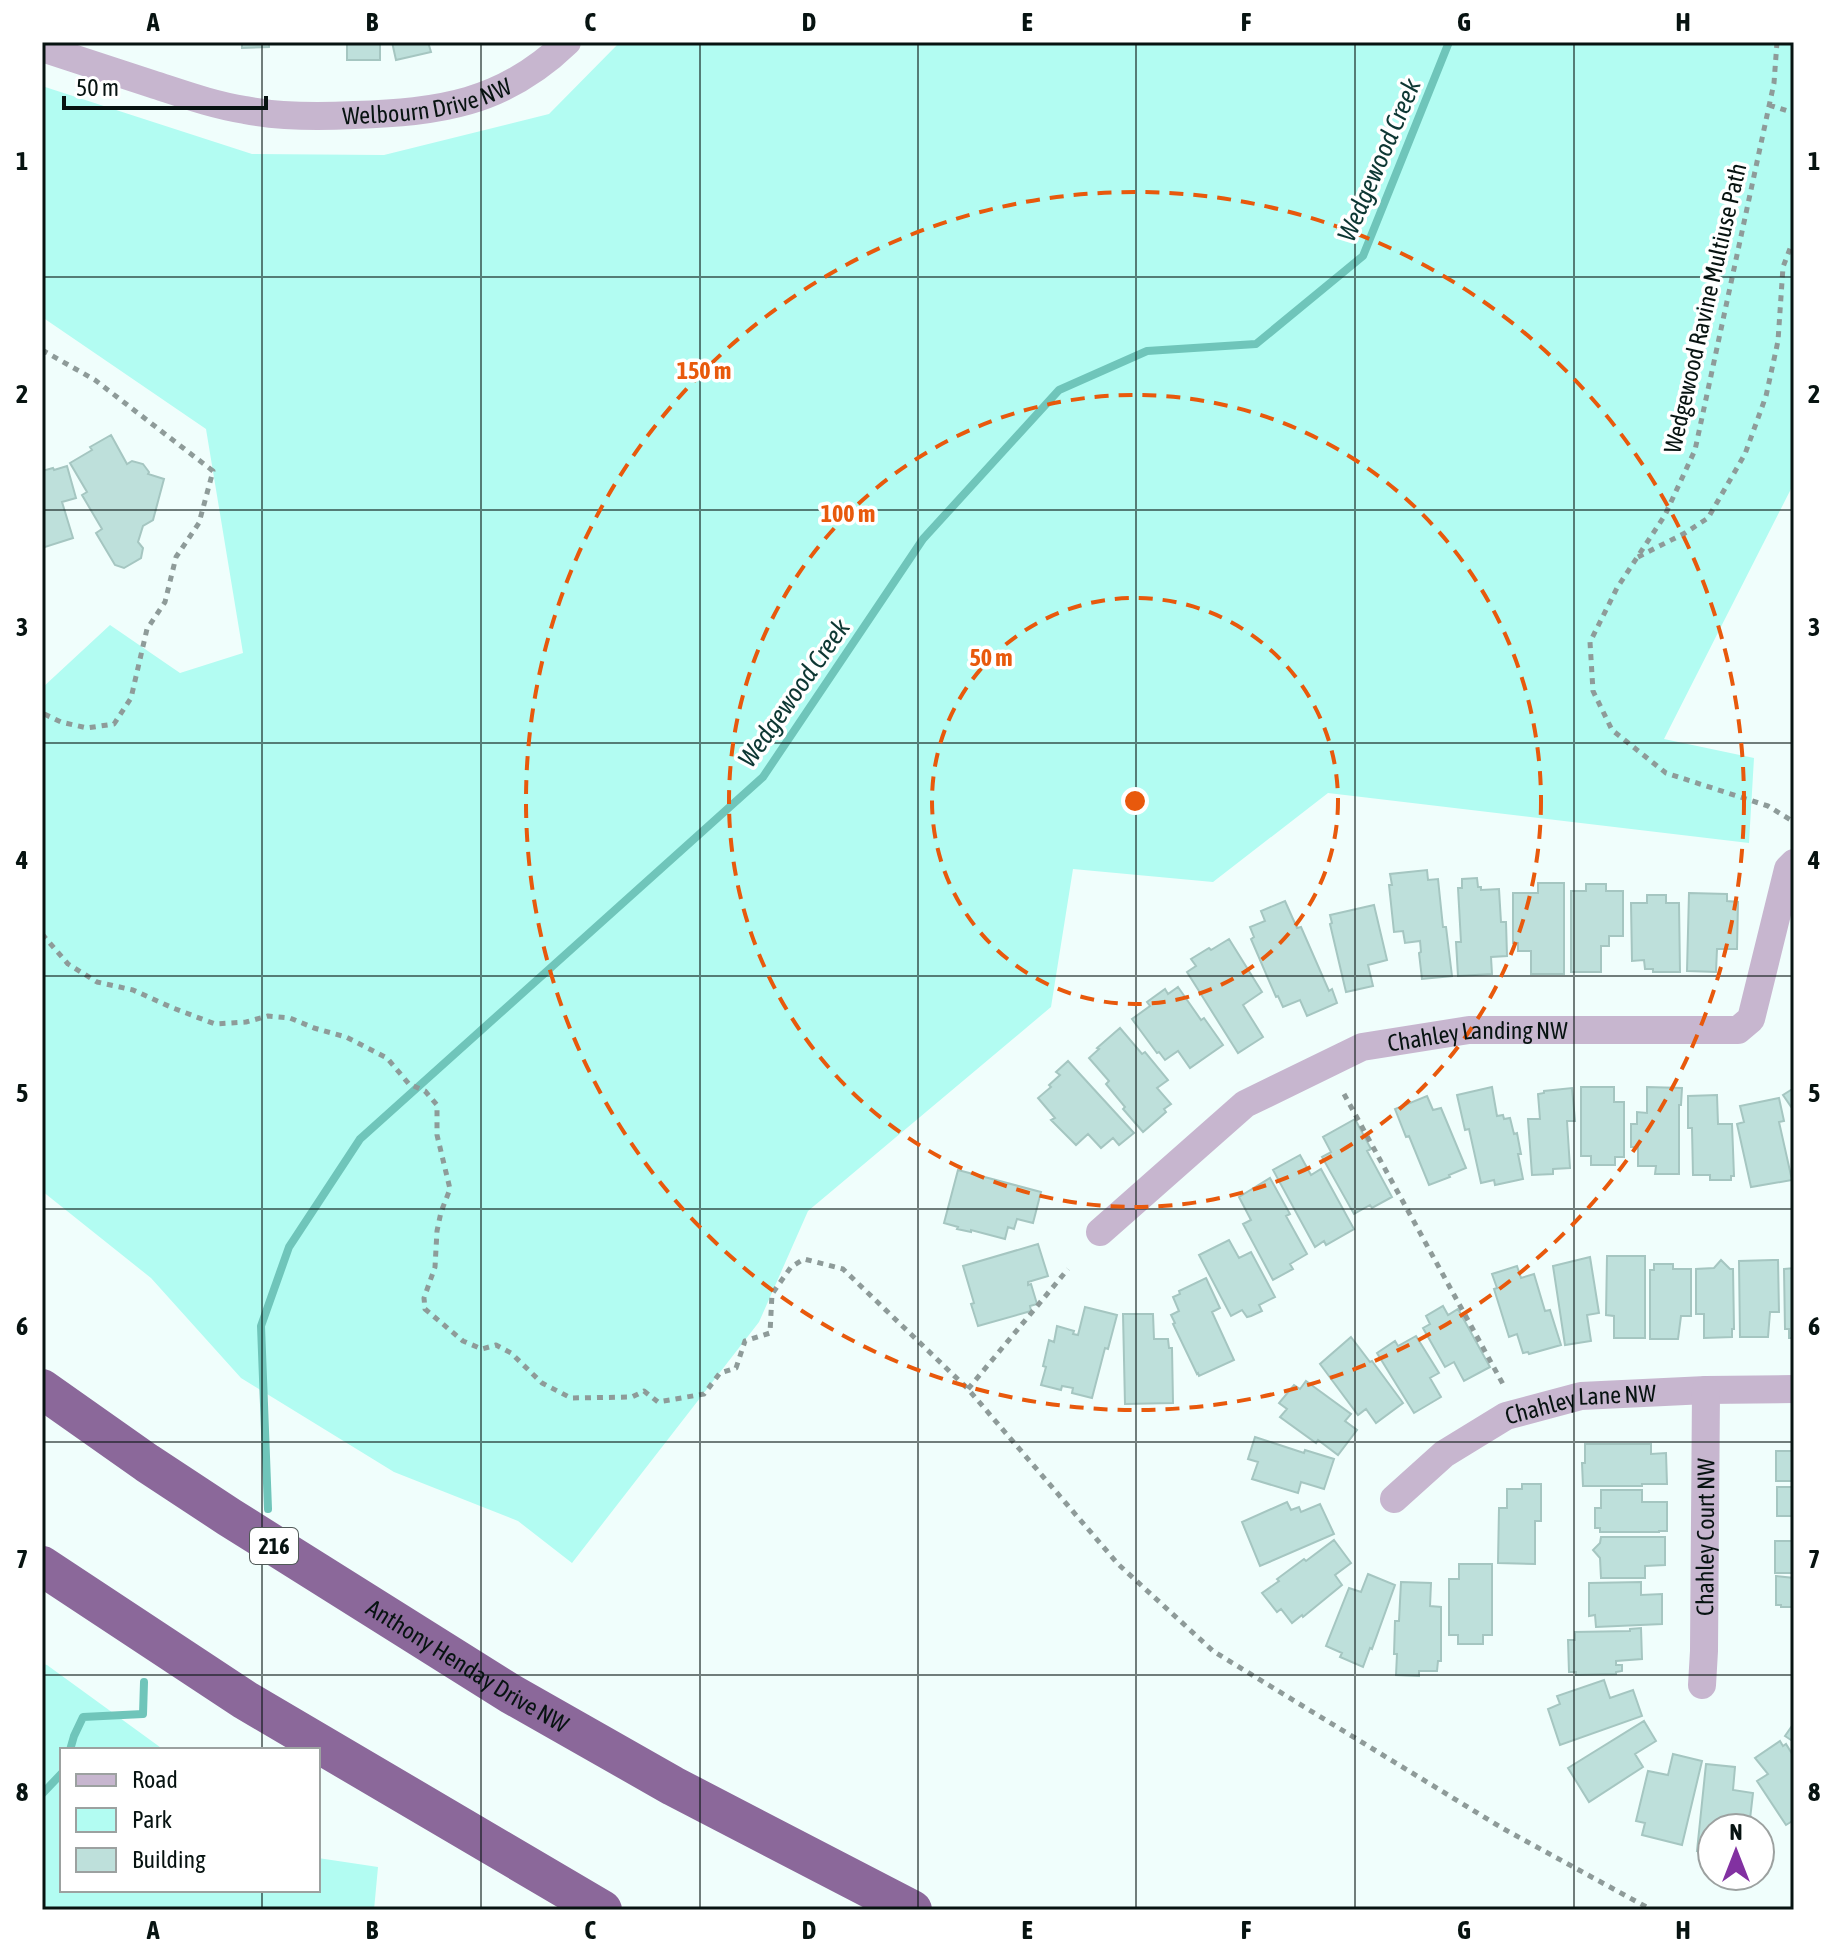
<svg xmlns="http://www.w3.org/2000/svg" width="1836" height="1952" font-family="'Asap Condensed',sans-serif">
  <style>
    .green { fill: #b2fcf2 }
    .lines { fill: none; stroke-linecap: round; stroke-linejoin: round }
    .stream { stroke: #6fc5ba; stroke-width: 8 }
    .building { fill: #bee0db; stroke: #a5c6c1; stroke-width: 2 }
    .path { stroke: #8e9b99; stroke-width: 5; stroke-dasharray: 6 6; stroke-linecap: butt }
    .minor { stroke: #c7b6cf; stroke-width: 28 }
    .highway { stroke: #8b689a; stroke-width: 40 }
    .grid { fill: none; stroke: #071311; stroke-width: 2; stroke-opacity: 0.55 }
    .ring { fill: none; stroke: #e8590c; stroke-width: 4; stroke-dasharray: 14 10 }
    .labels { text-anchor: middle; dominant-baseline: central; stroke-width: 7; stroke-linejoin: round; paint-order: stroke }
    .shield { fill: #fff; stroke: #515a58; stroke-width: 2 }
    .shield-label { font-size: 22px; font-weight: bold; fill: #071311 }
    .street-label { font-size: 24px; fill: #071311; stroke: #fff }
    .water-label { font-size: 26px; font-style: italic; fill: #0d3733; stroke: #fff }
    .centre { fill: #e8590c; stroke: #fff; stroke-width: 4 }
    .ring-label { font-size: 24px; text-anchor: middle; font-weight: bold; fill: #e8590c; stroke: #fff; stroke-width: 7; stroke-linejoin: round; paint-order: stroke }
    .neatline { fill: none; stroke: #071311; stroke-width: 3 }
    .grid-label { font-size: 26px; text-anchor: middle; font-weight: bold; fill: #071311 }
  </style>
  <rect width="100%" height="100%" fill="#f0fefc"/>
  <path class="green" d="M620,42H1794V483L1664,739L1754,758L1749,843L1328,793L1213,882L1073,869L1051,1007L808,1211L759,1322L572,1563L518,1521L394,1472L241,1378L151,1278L42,1191V688L110,625L180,673L243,653L206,429L42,317V86L252,154L384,155L549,114Z
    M42,1664L47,1665L164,1750H62V1890H318V1858L378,1867L374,1910H42Z"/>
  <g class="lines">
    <path class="stream" d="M268,1509L261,1326L289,1247L360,1139L763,777L923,539L1059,390L1147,351L1256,344L1363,256L1449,42
      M70,1750L74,1736L83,1717L143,1714L144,1682
      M42,1794L62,1773"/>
  </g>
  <path class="building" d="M242,42H269V47L242,48Z
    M347,42H380V60H347Z
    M392,42H428L431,52L396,60Z
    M111,435L127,464L132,461L143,464L149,472L148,474L164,479L153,520L143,526L138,542L143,548L141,558L124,568L115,565L96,533L102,529L82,495L87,492L70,463L92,450L90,447Z
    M67,466L76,498L62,502L73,538L42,548V471L53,468L54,470Z
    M1427,870L1428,880L1438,879L1443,927H1446L1452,976L1422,979L1419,953L1421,952L1420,941L1405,943L1403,931L1394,932L1389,885H1392L1390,874Z
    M1477,878L1478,887H1481V890L1499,889L1501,922H1506L1507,956L1491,957L1492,974L1458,976L1456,942H1461L1458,888H1462V879Z
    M1538,883H1564V974H1531V951H1518V943H1513V893H1538Z
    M1586,884H1606V891H1623V936H1609V946H1601V972H1571V891H1586Z
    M1689,893L1727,894V901L1738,902L1737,949H1717L1716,972L1687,971Z
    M1647,895H1666V903H1679L1680,972H1653V969H1645L1644,960L1632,961L1631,903H1647Z
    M1285,901L1297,928L1301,927L1329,991L1332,989L1337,1003L1307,1016L1300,1000L1283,1007L1278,996L1276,997L1251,939L1254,937L1250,927L1265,921L1261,911Z
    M1374,905L1387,960L1368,965L1373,986L1346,992L1330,924L1332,923L1330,915Z
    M1229,939L1262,992L1243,1005L1263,1037L1238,1053L1187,972L1196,966L1191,959L1209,948L1211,950Z
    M1178,987L1201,1020L1204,1018L1223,1045L1190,1068L1178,1051L1165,1060L1159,1052L1157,1053L1132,1019L1150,1006L1147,1002L1165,989L1168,994Z
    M1120,1028L1142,1054L1145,1052L1168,1080L1157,1088L1171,1104L1164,1109L1166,1112L1143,1132L1123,1109L1125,1107L1106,1084L1109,1081L1089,1058L1099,1049L1097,1048Z
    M1068,1061L1134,1133L1119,1145L1113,1138L1101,1148L1088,1134L1076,1145L1051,1120L1055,1118L1038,1098L1051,1087L1049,1085L1060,1075L1056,1072Z
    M1492,1087L1497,1116L1503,1115L1504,1119L1510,1118L1514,1134L1517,1133L1521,1154H1518L1523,1179L1495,1185L1494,1180L1481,1183L1469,1129L1465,1130L1457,1095Z
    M1581,1087H1614V1102H1624V1157H1615V1165H1591V1156H1581Z
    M1647,1087L1682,1088L1681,1105H1679V1174H1655L1656,1166H1638V1147H1631V1124H1637V1112L1647,1113Z
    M1572,1088L1575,1121H1567L1570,1168L1553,1169V1174L1532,1175L1528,1119H1540L1538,1094L1544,1093V1091Z
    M1794,1088V1111L1783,1095Z
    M1717,1095L1718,1124H1732L1734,1176H1731V1180H1710V1175H1693L1692,1128H1688V1096Z
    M1427,1096L1433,1110L1441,1108L1466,1168L1449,1175L1450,1177L1429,1185L1409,1136L1406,1137L1395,1109Z
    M1779,1098L1784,1121L1779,1122L1792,1180L1751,1187L1737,1124L1744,1122L1740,1106Z
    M1355,1119L1371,1149L1367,1151L1392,1197L1372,1208L1370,1205L1354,1214L1322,1157L1331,1152L1323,1137Z
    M1300,1155L1311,1175L1321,1169L1354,1229L1326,1245L1324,1241L1315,1247L1273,1170Z
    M958,1170L1041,1192L1033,1223L1017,1219L1014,1229L1008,1227L1005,1239L971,1230V1232L957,1229L958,1227L944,1223Z
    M1270,1178L1290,1214L1286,1216L1307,1254L1290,1264L1293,1269L1273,1280L1243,1224L1251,1220L1239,1197Z
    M1229,1240L1239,1258L1251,1252L1275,1297L1259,1305L1262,1311L1251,1316L1247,1317L1242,1310L1231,1316L1199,1255Z
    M1038,1244L1048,1276L1028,1282V1285L1031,1284L1037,1304L1030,1306L1031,1311L978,1326L971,1304L974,1303L963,1266Z
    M1607,1256H1645V1338H1614V1316L1606,1315Z
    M1590,1257L1599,1313L1587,1315L1591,1341L1565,1345L1553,1266Z
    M1721,1260L1730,1269H1733L1734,1329H1732V1337L1704,1338V1314H1696V1269L1714,1268Z
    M1773,1260H1778L1779,1312H1770L1768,1337H1740L1739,1261Z
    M1654,1264H1673V1269H1691V1316H1681L1678,1339H1650V1270H1654Z
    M1517,1266L1521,1278L1534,1274L1545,1311L1550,1310L1561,1345L1529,1354L1528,1352L1523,1353L1517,1334L1509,1337L1494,1289L1497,1288L1492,1274Z
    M1784,1269L1794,1268V1338H1789V1329H1785Z
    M1206,1278L1220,1308L1212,1312L1234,1360L1199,1376L1198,1373L1197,1374L1173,1324L1175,1323L1171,1315L1179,1311L1173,1297L1180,1294L1179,1291Z
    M1443,1306L1448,1315L1458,1309L1490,1367L1464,1381L1454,1362L1445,1367L1423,1328L1430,1324L1426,1316Z
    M1085,1307L1117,1315L1108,1349L1105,1348L1092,1398L1072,1393L1073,1388L1062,1386L1061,1390L1041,1385L1046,1367L1043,1366L1049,1340L1054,1342L1057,1326L1074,1331L1073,1334L1078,1335Z
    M1123,1314H1153L1154,1339H1168L1169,1348H1172L1173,1403L1125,1404Z
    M1416,1336L1439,1373L1430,1378L1441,1397L1414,1413L1377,1353L1395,1341L1398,1346Z
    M1351,1337L1370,1362L1372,1361L1403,1403L1376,1423L1366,1409L1358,1415L1320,1364Z
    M1306,1381L1351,1414L1345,1421L1357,1430L1338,1455L1318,1440L1316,1443L1280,1417L1287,1409L1279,1403L1294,1385L1300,1389Z
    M1255,1437L1304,1453L1305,1450L1334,1459L1324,1489L1301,1482L1298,1493L1252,1479L1258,1462L1248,1459Z
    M1585,1444H1651V1454L1666,1453L1667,1484H1642V1486H1583L1582,1463H1585Z
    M1776,1451H1794V1481H1776Z
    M1522,1484H1541V1521H1535V1564L1498,1563L1499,1508H1507V1489H1522Z
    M1777,1487H1794V1516H1777Z
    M1601,1490H1642V1502H1667V1531H1659V1532H1600V1528H1595V1508H1601Z
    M1287,1502L1291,1510L1299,1507L1301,1512L1320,1504L1334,1534L1260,1566L1242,1522Z
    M1601,1537H1665V1565L1645,1566V1578H1601L1600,1558L1593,1550L1600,1543Z
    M1334,1540L1351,1563L1335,1575L1342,1585L1303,1617L1302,1615L1292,1623L1281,1609L1277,1612L1262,1593L1279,1581L1277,1579L1304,1559L1306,1561Z
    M1775,1541H1794V1573H1775Z
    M1459,1564H1492V1635H1483V1644H1458V1635H1449V1579H1459Z
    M1368,1574L1395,1585L1372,1649L1370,1648L1363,1667L1340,1657L1342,1653L1326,1646L1349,1588L1361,1592Z
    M1776,1576L1794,1578V1618L1793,1607H1781V1605H1776Z
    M1401,1582L1431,1583L1430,1606L1441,1607V1661H1438L1437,1671H1419V1676L1396,1675L1397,1654H1394L1395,1621H1399Z
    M1641,1582V1595L1662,1594V1624L1596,1627L1595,1615L1589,1616V1583Z
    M1641,1628L1642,1659L1616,1661V1665H1622V1671L1616,1672V1674L1576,1675V1672H1569L1568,1640H1575V1632L1630,1631V1629Z
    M1604,1680L1610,1698L1633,1690L1642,1716L1560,1745L1548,1709L1560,1704L1557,1696Z
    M1644,1721L1656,1741L1635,1754L1643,1767L1589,1802L1568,1768Z
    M1794,1723V1742L1785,1736Z
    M1780,1741L1783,1746L1786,1744L1794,1757V1820L1786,1825L1757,1781L1768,1774L1755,1758Z
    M1673,1754L1702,1761L1682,1845L1642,1835L1645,1823L1636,1821L1648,1771L1668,1775Z
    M1706,1764L1735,1767L1733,1790L1753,1793L1749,1828H1712V1852L1697,1851Z"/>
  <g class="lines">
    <path class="path" d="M1777,42L1774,83L1695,450L1665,515L1617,588L1590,642L1593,691L1612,730L1666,773L1768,806L1794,822
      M1769,105L1794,113
      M42,350L95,380L213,471L199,523L176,557L165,602L147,629L131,698L114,724L87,728L61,722L42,713
      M1638,557L1685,533L1708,518L1745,454L1766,396L1778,341L1783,267L1791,246L1794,243
      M42,934L68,964L97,982L133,990L173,1008L215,1024L246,1022L268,1016L290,1018L314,1028L346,1037L387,1058L409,1084L425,1091L437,1105V1135L450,1189L441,1212L437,1231L435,1267L424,1298L425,1309L463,1341L482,1349L496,1345L511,1353L542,1383L571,1398L632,1397L644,1391L658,1402L704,1394L720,1373L736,1368L745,1341L770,1333L772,1294L791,1267L804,1259L843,1269L968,1389L1118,1564L1213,1651L1502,1828L1652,1910
      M1344,1094L1504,1386
      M968,1389L1068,1269"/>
    <g class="minor">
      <path id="s1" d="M42,48C79,60 115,72 152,84C183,94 213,105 245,110C281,117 318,117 354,115C439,112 503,104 567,42"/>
      <path id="s2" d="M1100,1232L1245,1104L1362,1047L1469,1030H1738L1751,1019L1788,869L1794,863"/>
      <path id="s3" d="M1394,1499L1444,1454L1506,1416L1581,1396L1706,1390L1794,1389"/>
      <path id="s4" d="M1702,1685L1704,1651L1706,1390"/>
    </g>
    <g class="highway">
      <path id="s5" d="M42,1389L147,1463L229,1517L511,1694L673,1786L912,1910"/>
      <path d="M42,1566L245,1700L602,1910"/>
    </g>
  </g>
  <path class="grid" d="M262,42V1750M481,42V1910M700,42V1910M918,42V1910M1136,42V1910M1355,42V1910M1574,42V1910M42,277H1794M42,510H1794M42,743H1794M42,976H1794M42,1209H1794M42,1442H1794M42,1675H1794M262,1890V1910"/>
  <g class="ring">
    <circle cx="1135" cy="801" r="203"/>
    <circle cx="1135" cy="801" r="406"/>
    <circle cx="1135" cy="801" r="609"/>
  </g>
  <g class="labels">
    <rect class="shield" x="250" y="1528" width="48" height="36" rx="6"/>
    <g class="shield-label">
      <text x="274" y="1546">216</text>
    </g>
    <g class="street-label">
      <text stroke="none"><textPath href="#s1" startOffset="396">Welbourn Drive NW</textPath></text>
      <text transform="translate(1705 308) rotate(-77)">Wedgewood Ravine Multiuse Path</text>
      <text stroke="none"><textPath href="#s2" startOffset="440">Chahley Landing NW</textPath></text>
      <text stroke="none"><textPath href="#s3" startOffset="216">Chahley Lane NW</textPath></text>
      <text stroke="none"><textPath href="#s4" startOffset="148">Chahley Court NW</textPath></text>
      <text stroke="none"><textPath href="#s5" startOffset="508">Anthony Henday Drive NW</textPath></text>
    </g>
    <g class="water-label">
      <text transform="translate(1379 160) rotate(-67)">Wedgewood Creek</text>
      <text transform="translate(794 693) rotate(-55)">Wedgewood Creek</text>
    </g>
  </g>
  <circle cx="1135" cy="801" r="12" class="centre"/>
  <g class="ring-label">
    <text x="704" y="379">150 m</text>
    <text x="848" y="522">100 m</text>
    <text x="991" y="666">50 m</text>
  </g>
  <rect width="1836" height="1952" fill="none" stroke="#ffffff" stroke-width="88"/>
  <rect x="60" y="1748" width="260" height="144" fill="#ffffff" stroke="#9ca1a0" stroke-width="2"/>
  <rect x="76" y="1774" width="40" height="12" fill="#c7b6cf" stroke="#9ca1a0" stroke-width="2"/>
  <text x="132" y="1788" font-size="24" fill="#071311">Road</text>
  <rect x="76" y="1808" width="40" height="24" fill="#b2fcf2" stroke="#9ca1a0" stroke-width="2"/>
  <text x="132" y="1828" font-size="24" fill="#071311">Park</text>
  <rect x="76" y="1848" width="40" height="24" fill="#bee0db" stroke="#9ca1a0" stroke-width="2"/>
  <text x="132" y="1868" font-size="24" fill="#071311">Building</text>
  <g transform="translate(1736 1852)"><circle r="38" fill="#ffffff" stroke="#9ca1a0" stroke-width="2"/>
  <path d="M0-6L14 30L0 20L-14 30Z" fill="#8231a1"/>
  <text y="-12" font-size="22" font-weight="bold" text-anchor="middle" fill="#071311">N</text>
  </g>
  <path d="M64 96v12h202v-12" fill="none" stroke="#071311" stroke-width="4"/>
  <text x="76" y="96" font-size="24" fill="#071311" stroke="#ffffff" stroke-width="6" paint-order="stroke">50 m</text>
  <rect x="44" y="44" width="1748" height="1864" class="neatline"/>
  <g class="grid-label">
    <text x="153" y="31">A</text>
    <text x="372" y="31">B</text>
    <text x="590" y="31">C</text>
    <text x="809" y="31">D</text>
    <text x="1027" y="31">E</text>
    <text x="1246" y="31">F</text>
    <text x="1464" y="31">G</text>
    <text x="1683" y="31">H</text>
    <text x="22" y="170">1</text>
    <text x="1814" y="170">1</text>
    <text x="22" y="403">2</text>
    <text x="1814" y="403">2</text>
    <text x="22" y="636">3</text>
    <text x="1814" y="636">3</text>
    <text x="22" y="869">4</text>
    <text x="1814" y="869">4</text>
    <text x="22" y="1102">5</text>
    <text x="1814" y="1102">5</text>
    <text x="22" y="1335">6</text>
    <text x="1814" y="1335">6</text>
    <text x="22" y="1568">7</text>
    <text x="1814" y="1568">7</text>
    <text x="22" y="1801">8</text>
    <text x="1814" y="1801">8</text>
    <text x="153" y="1939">A</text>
    <text x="372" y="1939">B</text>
    <text x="590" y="1939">C</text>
    <text x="809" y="1939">D</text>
    <text x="1027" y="1939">E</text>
    <text x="1246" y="1939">F</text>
    <text x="1464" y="1939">G</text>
    <text x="1683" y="1939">H</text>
  </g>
</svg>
